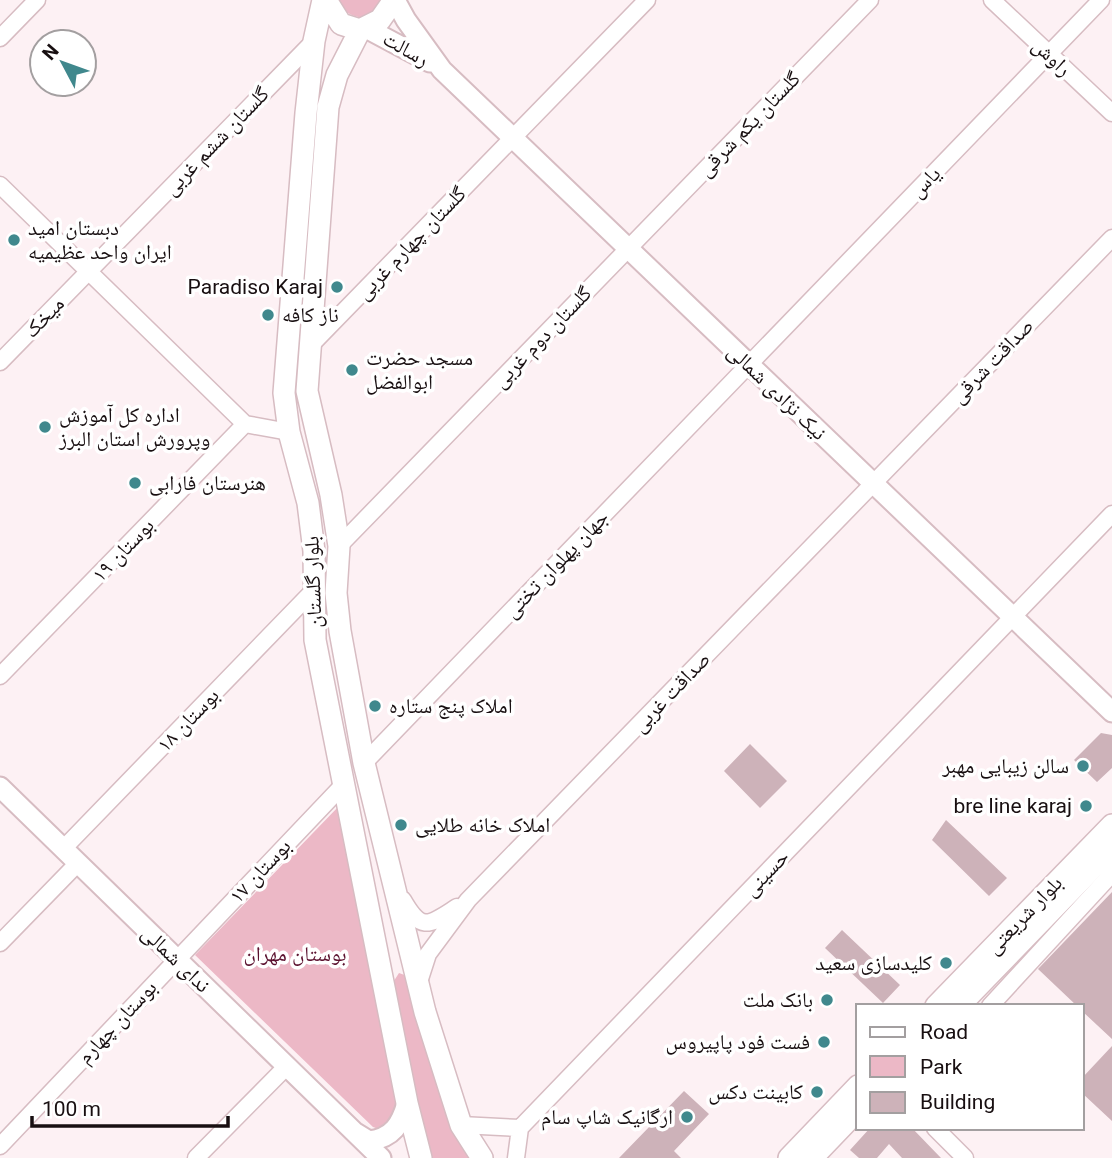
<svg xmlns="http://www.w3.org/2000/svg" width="1112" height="1158" font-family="Roboto,'Noto Naskh Arabic',sans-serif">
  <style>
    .green { fill: #ecb8c6 }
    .building { fill: #cdb2b9 }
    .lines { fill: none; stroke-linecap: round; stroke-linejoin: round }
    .minor-casing { stroke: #d7bcc2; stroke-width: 19 }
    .tertiary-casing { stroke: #d7bcc2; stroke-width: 23 }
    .secondary-casing { stroke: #d7bcc2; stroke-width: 24 }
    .minor { stroke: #fff; stroke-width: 16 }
    .tertiary { stroke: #fff; stroke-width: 19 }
    .secondary { stroke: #fff; stroke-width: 21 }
    .poi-dot { fill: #40888d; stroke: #fff; stroke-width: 2.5 }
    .labels { text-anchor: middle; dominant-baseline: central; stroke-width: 7; stroke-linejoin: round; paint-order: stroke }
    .street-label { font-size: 21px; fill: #180f11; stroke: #fff }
    .poi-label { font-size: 21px; fill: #180f11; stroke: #fff; text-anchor: end }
    .park-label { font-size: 21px; fill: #5b112f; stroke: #fff }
  </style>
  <rect width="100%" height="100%" fill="#fdf1f4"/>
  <path class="green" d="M330,0H389C368,27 352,19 330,0Z
    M339,806L399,1115L384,1131L373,1127L195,955Z
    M399,973L410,977L476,1158H432L390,987Z"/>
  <path class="building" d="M1101,733L1112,735V768L1097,782L1074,760Z
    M750,744L787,781L760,808L724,771Z
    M946,820L1007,878L989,896L932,840Z
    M1112,892V1039L1082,1011V1006H1077L1038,969Z
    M842,930L900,985L883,1003L825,948Z
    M1112,1046V1121L1082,1093V1078Z
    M684,1091L709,1114L674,1151L681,1158H619Z
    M870,1128H912L941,1158H902L889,1144L877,1158H859L850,1150Z"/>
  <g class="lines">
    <defs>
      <path id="minor" d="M992,0L1112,113
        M0,38L37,0
        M0,185L245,424L289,432
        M309,347L647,0
        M0,362L314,41
        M339,546L870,0
        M0,676L245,424
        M364,763L1101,0
        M63,849L312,592
        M403,900C422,933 429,925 457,907
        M0,943L78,863
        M418,985L428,954L468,900L1112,238
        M990,1006L1107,879L1112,864
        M461,1125L520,1128
        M520,1128L1112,514
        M935,1128L965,1158
        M0,1146L344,784
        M196,1158L286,1067
        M516,1158L520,1128"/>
      <path id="tertiary" d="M395,0L406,20L442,70L1112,712
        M368,29L430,62
        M0,787L381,1158
        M356,1133L369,1141C393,1138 401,1124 407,1103"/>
      <path id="secondary" d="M323,0L314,41L306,113L284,393L289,432L308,503L314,551L315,640L407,1103L421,1158
        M326,0L341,24L360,30L380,20L394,0
        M360,30L337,75L328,107L307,391L331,495L339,546L336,593L340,631L364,763L425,1012L461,1125L482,1158
        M936,1006L1112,825
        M959,1006L1112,848
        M789,1158L858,1086
        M812,1158L858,1110"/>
    </defs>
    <use href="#minor" class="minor-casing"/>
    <use href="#tertiary" class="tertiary-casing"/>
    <use href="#secondary" class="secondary-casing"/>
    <use href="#minor" class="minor"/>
    <use href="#tertiary" class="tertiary"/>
    <use href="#secondary" class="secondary"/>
  </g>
  <g class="poi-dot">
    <circle cx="14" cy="240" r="7"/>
    <circle cx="337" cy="287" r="7"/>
    <circle cx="268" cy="315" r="7"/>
    <circle cx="352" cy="370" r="7"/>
    <circle cx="45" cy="427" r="7"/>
    <circle cx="135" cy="483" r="7"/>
    <circle cx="375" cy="706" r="7"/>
    <circle cx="1083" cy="766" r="7"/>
    <circle cx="1086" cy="806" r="7"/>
    <circle cx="401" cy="825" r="7"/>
    <circle cx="946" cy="963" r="7"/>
    <circle cx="827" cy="1000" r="7"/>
    <circle cx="824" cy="1042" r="7"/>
    <circle cx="817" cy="1092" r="7"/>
    <circle cx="687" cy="1117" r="7"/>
  </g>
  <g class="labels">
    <g class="street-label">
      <text transform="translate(406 49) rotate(30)">رسالت</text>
      <text transform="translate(1052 57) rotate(43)">راوش</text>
      <text transform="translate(749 124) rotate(-46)">گلستان یکم شرقی</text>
      <text transform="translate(216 141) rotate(-46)">گلستان ششم غربی</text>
      <text transform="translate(925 182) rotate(-46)">یاس</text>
      <text transform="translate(411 243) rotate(-46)">گلستان چهارم غربی</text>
      <text transform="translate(44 317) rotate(-46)">میخک</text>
      <text transform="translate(542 337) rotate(-46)">گلستان دوم غربی</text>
      <text transform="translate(992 361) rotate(-46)">صداقت شرقی</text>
      <text transform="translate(777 392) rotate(44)">نیک نژادی شمالی</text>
      <text transform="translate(123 550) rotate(-46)">بوستان ۱۹</text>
      <text transform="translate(556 564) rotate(-46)">جهان پهلوان تختی</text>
      <text transform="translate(313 582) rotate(-92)">بلوار گلستان</text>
      <text transform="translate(671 692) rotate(-46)">صداقت غربی</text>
      <text transform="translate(188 720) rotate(-46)">بوستان ۱۸</text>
      <text transform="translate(260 871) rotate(-47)">بوستان ۱۷</text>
      <text transform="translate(766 873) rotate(-46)">حسینی</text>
      <text transform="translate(1024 915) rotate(-46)">بلوار شریعتی</text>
      <text transform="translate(176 959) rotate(44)">ندای شمالی</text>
      <text transform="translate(117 1022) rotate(-47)">بوستان چهارم</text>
    </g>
    <g class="poi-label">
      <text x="28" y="228" text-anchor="start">دبستان امید<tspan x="28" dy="24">ایران واحد عظیمیه</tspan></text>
      <text x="323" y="287">Paradiso Karaj</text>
      <text x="282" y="315" text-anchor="start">ناز کافه</text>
      <text x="366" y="358" text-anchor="start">مسجد حضرت<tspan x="366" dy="24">ابوالفضل</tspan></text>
      <text x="59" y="415" text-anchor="start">اداره کل آموزش<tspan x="59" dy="24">وپرورش استان البرز</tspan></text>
      <text x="149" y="483" text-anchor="start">هنرستان فارابی</text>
      <text x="389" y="706" text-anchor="start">املاک پنج ستاره</text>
      <text x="1069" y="766">سالن زیبایی مهبر</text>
      <text x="1072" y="806">bre line karaj</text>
      <text x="415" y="825" text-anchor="start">املاک خانه طلایی</text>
      <text x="932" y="963">کلیدسازی سعید</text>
      <text x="813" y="1000">بانک ملت</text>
      <text x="810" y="1042">فست فود پاپیروس</text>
      <text x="803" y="1092">کابینت دکس</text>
      <text x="673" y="1117">ارگانیک شاپ سام</text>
    </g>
    <g class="park-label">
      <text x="295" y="954">بوستان مهران</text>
    </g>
  </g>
  <rect x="856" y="1004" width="228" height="126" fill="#ffffff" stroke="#a39fa0" stroke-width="2"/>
  <rect x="870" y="1027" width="35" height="10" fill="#ffffff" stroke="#a39fa0" stroke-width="2"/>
  <text x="920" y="1039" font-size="21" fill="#180f11">Road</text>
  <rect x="870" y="1056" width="35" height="21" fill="#ecb8c6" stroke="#a39fa0" stroke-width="2"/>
  <text x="920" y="1074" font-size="21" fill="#180f11">Park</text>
  <rect x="870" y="1092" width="35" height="21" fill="#cdb2b9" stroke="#a39fa0" stroke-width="2"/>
  <text x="920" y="1109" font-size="21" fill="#180f11">Building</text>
  <g transform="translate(63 63) rotate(311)"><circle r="33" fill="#ffffff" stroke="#a39fa0" stroke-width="2"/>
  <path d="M0-5L12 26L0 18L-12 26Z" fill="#40888d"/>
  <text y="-10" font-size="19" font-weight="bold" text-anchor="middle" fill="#180f11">N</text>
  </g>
  <path d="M32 1116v10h196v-10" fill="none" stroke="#180f11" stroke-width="3.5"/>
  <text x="42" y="1116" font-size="21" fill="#180f11" stroke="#ffffff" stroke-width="5" paint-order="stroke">100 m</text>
</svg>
